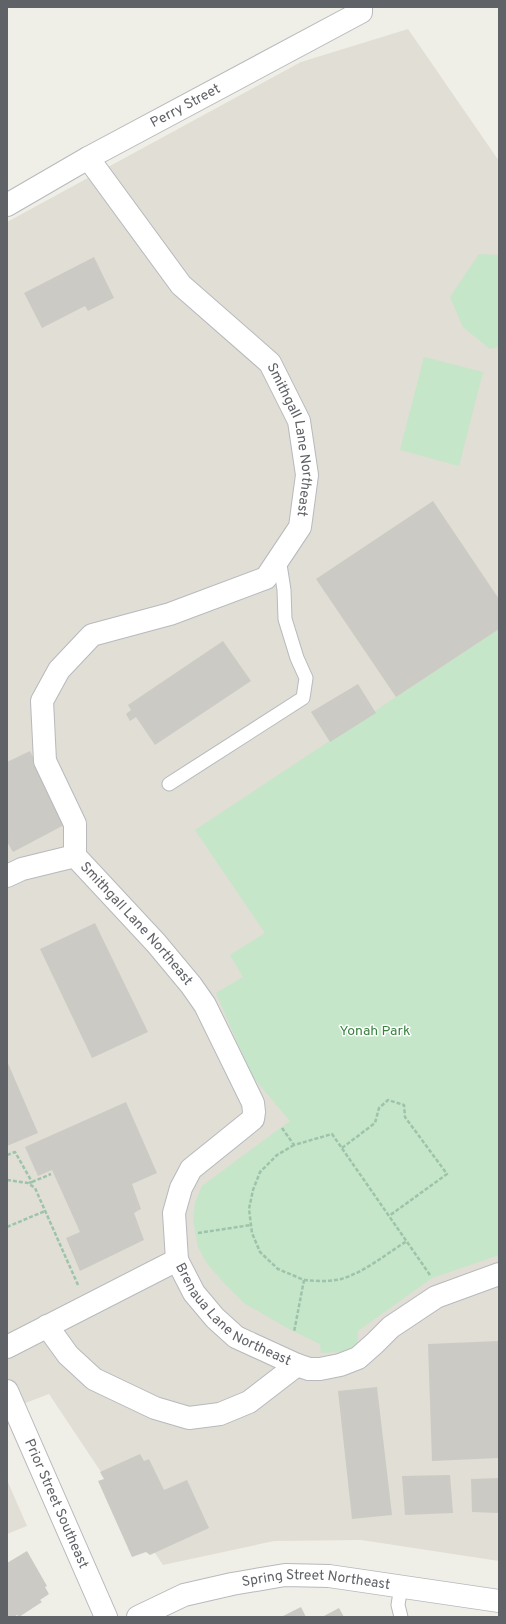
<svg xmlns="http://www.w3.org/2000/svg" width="506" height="1624" font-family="Overpass,sans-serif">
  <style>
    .education { fill: #e0ded5 }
    .green { fill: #c5e6c8 }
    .building { fill: #cccac4 }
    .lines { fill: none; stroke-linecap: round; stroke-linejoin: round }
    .service-casing { stroke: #b7b9bd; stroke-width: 15 }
    .minor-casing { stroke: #b7b9bd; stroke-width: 24 }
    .path { stroke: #9dc4ab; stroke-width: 2.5; stroke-dasharray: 4 2; stroke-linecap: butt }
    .service { stroke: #fff; stroke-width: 13 }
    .minor { stroke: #fff; stroke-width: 22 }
    .labels { text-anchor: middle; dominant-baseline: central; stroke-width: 3; stroke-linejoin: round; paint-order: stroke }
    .street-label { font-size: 14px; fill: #5f6267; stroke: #fff }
    .park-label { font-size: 14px; fill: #398341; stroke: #fff }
  </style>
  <rect width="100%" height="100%" fill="#f0efe7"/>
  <path class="education" d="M408,29L499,161V1561L361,1540L274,1541L163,1565L49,1394L7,1410V222L301,62Z
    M7,1480L27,1526L7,1534Z"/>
  <path class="green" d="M479,254L499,255V347L490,349L463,327L450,297Z
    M424,357L483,372L459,466L400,450Z
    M499,629V1255L432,1278L358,1331L357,1351L321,1353L320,1344L289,1329L244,1303L223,1282L206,1262L198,1247L193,1220L195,1203L202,1186L290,1121L252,1076L216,993L243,977L230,955L265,933L195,830Z"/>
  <path class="building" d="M94,257L114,298L88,311L85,306L42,328L24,293Z
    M433,501L499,599V629L396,697L316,579Z
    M223,641L251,681L155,745L136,717L130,721L126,714L131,710L128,705Z
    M358,684L376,713L330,742L311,712Z
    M30,751L66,824L13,852L7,842V762Z
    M95,923L148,1032L92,1058L40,949Z
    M7,1061L38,1133L7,1146Z
    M126,1102L157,1173L132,1184L141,1209L134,1213L144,1240L80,1271L66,1238L80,1232L52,1170L38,1176L25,1147Z
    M499,1341V1458L432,1461L428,1344Z
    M377,1387L392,1515L352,1519L338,1391Z
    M140,1454L144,1461L149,1459L164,1490L187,1480L209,1528L150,1555L146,1552L132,1557L98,1481L104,1479L100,1472Z
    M450,1475L453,1513L405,1515L402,1476Z
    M499,1478V1513L472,1512L471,1479Z
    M27,1551L47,1586L45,1587L49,1594L40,1600L42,1602L19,1617L17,1615L14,1617H7V1563Z
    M301,1607L306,1617H281Z
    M339,1608L344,1617H322Z"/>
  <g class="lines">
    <defs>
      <path id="service" d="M169,784L303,698L306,678L297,658L285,619L284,590L279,558
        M401,1586L398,1605L401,1617"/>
      <g id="minor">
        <path id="s1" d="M88,158L181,285L270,363L299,421L307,475L300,527L266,578L170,614L92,635L59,670L42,701L45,761L75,824V856L156,943L191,985L205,1005L253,1103L254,1112L253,1119L191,1169L181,1188L174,1213L177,1260L194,1293L215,1318L236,1337L297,1365L309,1369H320L340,1365L358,1358L375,1343L391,1327L436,1297L499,1274"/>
        <path id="s2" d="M7,205L88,158L361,12V7"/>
        <path d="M7,876L22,869L75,856"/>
        <path d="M47,1326L68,1355L94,1379L155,1408L189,1418L220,1414L249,1402L297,1365"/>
        <path d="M7,1347L177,1260"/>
        <path id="s3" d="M7,1391L106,1617"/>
        <path id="s4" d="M138,1617L184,1595L232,1584L285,1575L329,1576L499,1601"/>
      </g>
    </defs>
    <use href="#service" class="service-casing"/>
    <use href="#minor" class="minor-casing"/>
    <path class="path" d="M282,1128L294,1145L332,1134L430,1275
      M294,1145L277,1155L260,1172L253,1190L249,1209L252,1233L260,1252L278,1269L304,1280L294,1332
      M342,1148L375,1123L379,1108L388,1100L404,1105L405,1117L447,1174L389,1216
      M7,1155L15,1152L32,1182L28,1183
      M7,1180L28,1183L35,1188L78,1285
      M32,1182L51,1174
      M7,1227L45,1211
      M198,1233L251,1225
      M304,1280C316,1281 329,1282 341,1279C365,1272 386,1254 407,1241"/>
    <use href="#service" class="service"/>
    <use href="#minor" class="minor"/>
  </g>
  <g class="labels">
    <g class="street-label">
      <text stroke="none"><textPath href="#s2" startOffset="204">Perry Street</textPath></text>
      <text stroke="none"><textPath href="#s1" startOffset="357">Smithgall Lane Northeast</textPath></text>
      <text stroke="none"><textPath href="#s1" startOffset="1029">Smithgall Lane Northeast</textPath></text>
      <text stroke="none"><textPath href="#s1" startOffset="1516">Brenaua Lane Northeast</textPath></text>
      <text stroke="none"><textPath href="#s3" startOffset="123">Prior Street Southeast</textPath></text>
      <text stroke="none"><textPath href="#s4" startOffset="185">Spring Street Northeast</textPath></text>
    </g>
    <g class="park-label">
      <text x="375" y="1031">Yonah Park</text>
    </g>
  </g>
  <rect width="506" height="1624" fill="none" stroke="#5f6267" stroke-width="16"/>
</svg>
